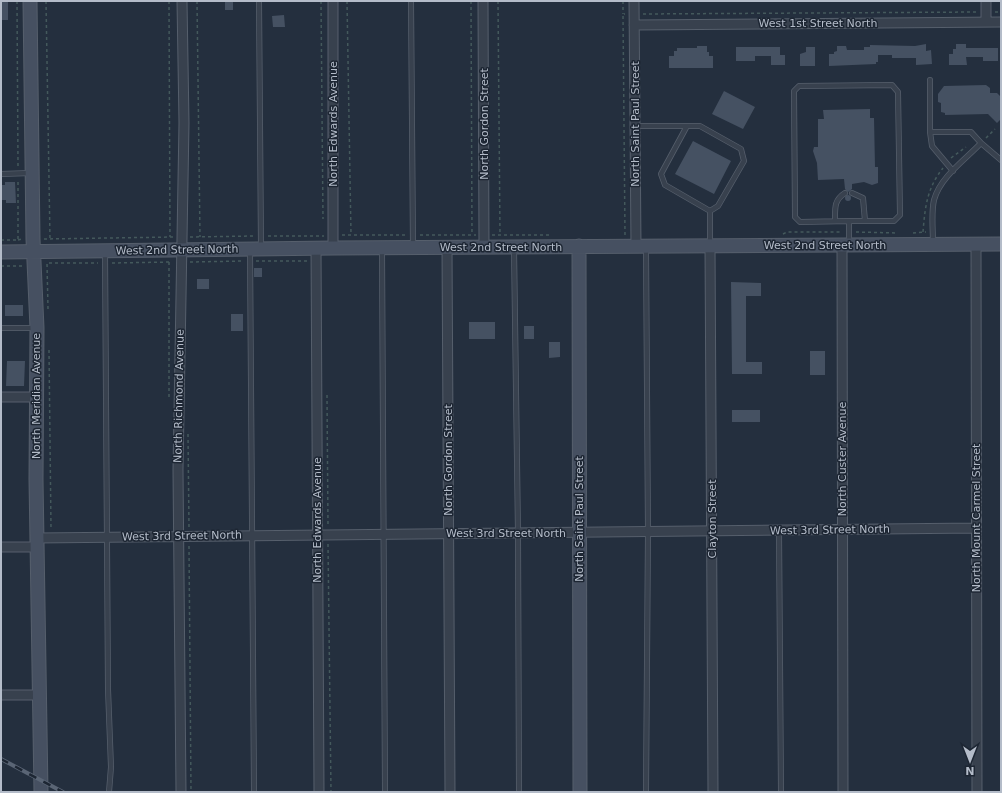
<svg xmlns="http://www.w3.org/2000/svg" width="1002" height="793" font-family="'DejaVu Sans',sans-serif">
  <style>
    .building { fill: #455162 }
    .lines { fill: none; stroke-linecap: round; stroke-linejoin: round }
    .lane-casing { stroke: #565f6c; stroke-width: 6 }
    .street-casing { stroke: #565f6c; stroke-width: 11 }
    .secondary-casing { stroke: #565f6c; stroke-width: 15 }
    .path { stroke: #44595c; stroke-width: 1.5; stroke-dasharray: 3 3; stroke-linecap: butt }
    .lane { stroke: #38414e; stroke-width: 4.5 }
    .street { stroke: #38414e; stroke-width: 9 }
    .secondary { stroke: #465061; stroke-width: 13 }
    .rail-casing { stroke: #5a6575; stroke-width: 4 }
    .rail { stroke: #1d2633; stroke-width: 2.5; stroke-dasharray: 8; stroke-linecap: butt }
    .labels { text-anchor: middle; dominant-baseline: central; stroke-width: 3; stroke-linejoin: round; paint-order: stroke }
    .street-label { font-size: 11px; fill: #b4bcc9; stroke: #1d2633 }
  </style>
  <rect width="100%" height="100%" fill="#242f3e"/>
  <path class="building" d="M1,1H8V20H1Z
    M225,1H233V10H225Z
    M284,15L285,27H273L272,16Z
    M926,44V51L931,50L932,64L916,65V58H892V55H878V62H876V64L829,66V54H834V52L837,51V46H846L847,50H864V47H870V45L915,46Z
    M956,44H966V48H998V61H983V57H966L967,65H949V54H953V49H956Z
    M697,46H707V52H709V56H713V68H669V56H674V51H677V48H697Z
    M736,47H780V55H785V65H771V56H755V61H736Z
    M806,47H815V66H800V54L806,52Z
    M986,85L990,88V93H997L1001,97V119L997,123L988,114L945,115V113L941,112V103L938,102V94L944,86Z
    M724,91L755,107L743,129L712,114Z
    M870,109V118H874L875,167H878V183L872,185L864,182L852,184V189L848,192L845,189L844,179L818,180L817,163L813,151L814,147H818V119H824L823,110Z
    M693,141L731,161L714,194L675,174Z
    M5,182H15L16,203H6V200H1V185H5Z
    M845 198a3 3 0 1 1 6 0a3 3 0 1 1-6 0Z
    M254,268H262V277H254Z
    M197,279H209V289H197Z
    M731,282L761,283V296H746V362H762V374H732Z
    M5,305H23V316H5Z
    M231,314H243V331H231Z
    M469,322H495V339H469Z
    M524,326H534V339H524Z
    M549,342H560V357L549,358Z
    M810,351H825V375H810Z
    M7,361H25L24,386H6Z
    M732,410H760V422H732Z"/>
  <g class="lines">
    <defs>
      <path id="lane" d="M259,1L261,247
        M411,1L413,246
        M930,80V132H971L981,143C966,159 940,177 934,200C931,213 933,229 933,243
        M635,126H687
        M930,132L932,146L953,171
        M981,143L1001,160
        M1,174L31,173
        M852,193L863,198L865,221
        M710,211L718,206L744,161L741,149L700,126H687L661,174L665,185L710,211V244
        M835,221C835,208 834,200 845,193
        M849,243V221L800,222L795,217L794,91L799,86L892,85L898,92L900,215L894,221H849
        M514,248L518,533L519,792
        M250,250L254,792
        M382,250L385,792
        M105,252L108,689L111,767L109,792
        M1,328H35
        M779,531L781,792
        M646,792L648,532L646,248"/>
      <path id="street" d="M333,1V248
        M483,1L484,247
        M634,1L636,246
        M986,1V22
        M634,25L1001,22
        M976,244L977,792
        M842,245L843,792
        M710,246L713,792
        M447,247L450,792
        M316,248L319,792
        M1,397H36
        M37,538L976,528
        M1,547H37
        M1,695H39
        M181,792L178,470L184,123L182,1"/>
      <path id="secondary" d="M30,1L33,239L37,328L36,479L41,792
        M579,246L580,792
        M1,252L333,248L1001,244"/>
    </defs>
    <use href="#lane" class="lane-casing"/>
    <use href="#street" class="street-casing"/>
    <use href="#secondary" class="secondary-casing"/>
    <path class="path" d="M17,1L18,166
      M46,1L50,239
      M169,1L170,237
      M197,1L200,237
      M321,1L323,219
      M347,1L351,235
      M471,1L472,235
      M498,1L500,235
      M623,1V14
      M995,12H1001
      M643,14L977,12
      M986,138L995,129
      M951,158L966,147
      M856,232L898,233
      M923,232C925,207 927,188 943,168
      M913,233L926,232
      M783,234L787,232H842
      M342,235H406
      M420,235H476
      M492,235H552
      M625,235L623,14H625
      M268,236H324
      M190,237L254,236
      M44,239L174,237
      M1,240H18V180
      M18,240L22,239
      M256,261H308
      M169,262V398
      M190,262L244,261
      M112,263L172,262
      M1,266H24
      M48,309L47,263H98
      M49,350L51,529
      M327,395L328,526
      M188,434L189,528
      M328,544L331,792
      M189,546L191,792"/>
    <use href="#lane" class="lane"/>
    <use href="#street" class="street"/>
    <use href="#secondary" class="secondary"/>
    <defs>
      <path id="rail" d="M1,759L63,792"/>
    </defs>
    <use href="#rail" class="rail-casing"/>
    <use href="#rail" class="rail"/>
  </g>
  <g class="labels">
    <g class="street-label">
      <text x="818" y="23">West 1st Street North</text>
      <text transform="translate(333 124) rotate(-90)">North Edwards Avenue</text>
      <text transform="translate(484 124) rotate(-90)">North Gordon Street</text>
      <text transform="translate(635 124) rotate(-90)">North Saint Paul Street</text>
      <text x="825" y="245">West 2nd Street North</text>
      <text x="501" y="247">West 2nd Street North</text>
      <text transform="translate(177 250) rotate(-1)">West 2nd Street North</text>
      <text transform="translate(36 396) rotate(-90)">North Meridian Avenue</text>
      <text transform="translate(179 396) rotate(-89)">North Richmond Avenue</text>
      <text transform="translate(842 459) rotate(-90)">North Custer Avenue</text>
      <text transform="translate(448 460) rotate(-90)">North Gordon Street</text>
      <text transform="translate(976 518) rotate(-90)">North Mount Carmel Street</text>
      <text transform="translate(579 519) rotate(-90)">North Saint Paul Street</text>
      <text transform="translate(712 519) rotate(-90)">Clayton Street</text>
      <text transform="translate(317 520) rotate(-90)">North Edwards Avenue</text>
      <text transform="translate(830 530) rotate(-1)">West 3rd Street North</text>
      <text x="506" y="533">West 3rd Street North</text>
      <text transform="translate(182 536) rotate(-1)">West 3rd Street North</text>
    </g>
  </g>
  <rect width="1002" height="793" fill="none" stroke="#b4bcc9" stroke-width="4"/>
  <g transform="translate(970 761) rotate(180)" stroke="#1d2633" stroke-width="3" paint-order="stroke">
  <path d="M0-3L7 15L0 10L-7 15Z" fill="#b4bcc9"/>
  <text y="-6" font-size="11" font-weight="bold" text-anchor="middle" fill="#b4bcc9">N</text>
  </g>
</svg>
